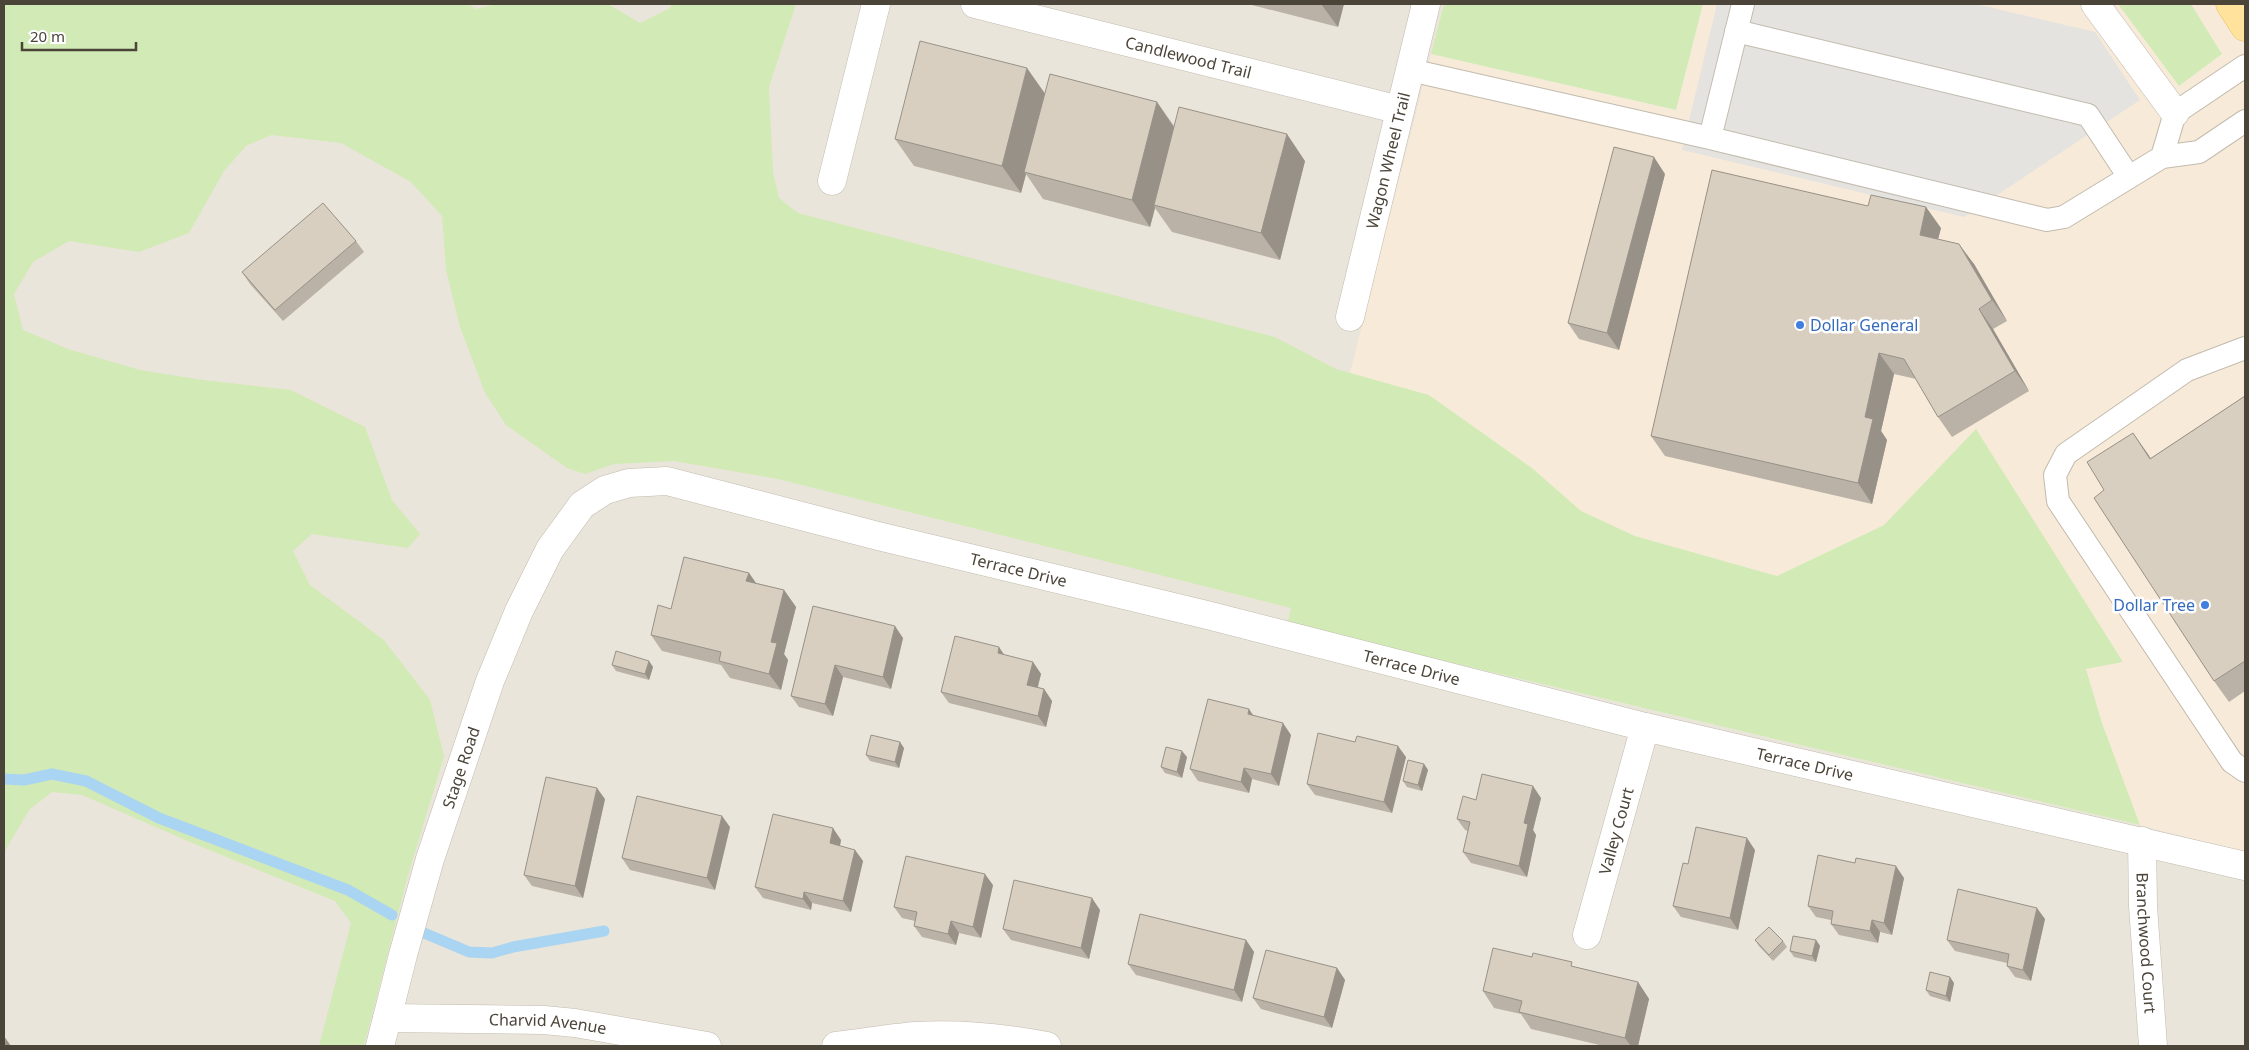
<svg xmlns="http://www.w3.org/2000/svg" width="2249" height="1050" font-family="'Noto Sans',sans-serif">
  <style>
    .residential { fill: #eae5da }
    .commercial { fill: #f7ead8 }
    .green { fill: #d2eab5 }
    .parking { fill: #e5e3e0 }
    .lines { fill: none; stroke-linecap: round; stroke-linejoin: round }
    .stream { stroke: #a9d4f2; stroke-width: 11 }
    .lane-casing { stroke: #c2bbae; stroke-width: 24 }
    .street-casing { stroke: #c2bbae; stroke-width: 29 }
    .primary-casing { stroke: #e6c16a; stroke-width: 29 }
    .lane { stroke: #fff; stroke-width: 22 }
    .street { stroke: #fff; stroke-width: 28 }
    .primary { stroke: #ffe39c; stroke-width: 28 }
    .wall { fill: #bab2a6 }
    .shaded-wall { fill: #979187 }
    .building { fill: #d8cfc1; stroke: #979187 }
    .shop-dot { fill: #3f7fe0; stroke: #fff; stroke-width: 2 }
    .labels { text-anchor: middle; dominant-baseline: central; stroke-width: 5; stroke-linejoin: round; paint-order: stroke }
    .street-label { font-size: 16px; fill: #4b4439; stroke: #fff }
    .shop-label { font-size: 16px; fill: #366cbe; stroke: #fff; text-anchor: start }
  </style>
  <rect width="100%" height="100%" fill="#f6f3ec"/>
  <path class="residential" d="M4,4H1444L1287,624L2140,825L2245,852V1046H4Z"/>
  <path class="commercial" d="M1703,4H2118L2179,86L2222,54L2191,4H2245V852L2140,825L2102,723L2086,669L2123,662L1976,430L1884,525L1777,576L1635,536L1580,511L1532,468L1429,395L1350,373L1431,54L1676,110Z"/>
  <path class="green" d="M4,4H468L476,9L496,4H608L640,23L670,8L672,4H796L769,87L773,172L779,198L798,213L1275,337L1336,369L1429,395L1532,468L1581,511L1635,536L1777,576L1884,525L1976,429L2123,662L2086,669L2102,723L2140,825L1287,624L1291,608L778,479L674,461L614,464L585,474L567,468L506,425L485,393L460,327L446,270L442,216L411,182L341,143L271,135L246,146L224,171L189,233L139,252L69,241L33,262L14,294L23,330L68,349L140,370L203,380L291,390L365,427L392,500L420,534L408,548L312,534L293,551L310,585L384,640L430,700L444,756L407,879L364,1046H319L351,923L335,901L197,845L82,795L52,792L29,810L4,853Z
    M1444,4H1703L1676,110L1431,54Z
    M2118,4H2191L2222,54L2179,86Z"/>
  <path class="parking" d="M1717,4H1976L2095,32L2140,100L1964,217L1682,150Z"/>
  <g class="lines">
    <path class="stream" d="M4,779L24,780L52,774L86,781L159,818L348,890L392,915
      M417,930L469,952L492,953L513,947L604,931"/>
    <defs>
      <path id="lane" d="M1736,31L2088,115L2129,177
        M1410,70L1710,138L2047,220L2064,217L2162,157L2199,152L2245,121
        M1710,138L1743,4
        M2162,157L2175,113L2245,66
        M2245,348L2187,370L2066,454L2055,475L2058,501L2232,762L2245,771"/>
      <g id="street">
        <path id="s1" d="M975,4L1400,110"/>
        <path d="M2095,4L2175,113"/>
        <path d="M832,181L876,4"/>
        <path id="s2" d="M1350,317L1426,4"/>
        <path id="s3" d="M2142,841L2143,906L2153,1046"/>
        <path id="s4" d="M1587,935L1645,727"/>
        <path id="s5" d="M387,1018L544,1020L575,1023L707,1046"/>
        <path id="s6" d="M380,1046L403,955L430,859L490,681L519,611L550,549L582,505L605,490L629,483L667,481L878,536L1207,615L1645,727L2245,866"/>
        <path d="M836,1046C863,1043 889,1038 916,1036C960,1033 1004,1038 1047,1046"/>
      </g>
      <path id="primary" d="M2230,4L2245,27"/>
    </defs>
    <use href="#lane" class="lane-casing"/>
    <use href="#street" class="street-casing"/>
    <use href="#primary" class="primary-casing"/>
    <use href="#lane" class="lane"/>
    <use href="#street" class="street"/>
    <use href="#primary" class="primary"/>
  </g>
  <path class="wall" d="M1248,4H1344L1338,27Z
    M1157,102L1174,126L1305,161L1280,260L1172,232L1155,208L1150,227L1043,199L1026,174L1021,193L914,166L895,139Z
    M1665,174L1619,350L1579,339L1568,323Z
    M1941,228L1938,239L1974,264L2007,321L1993,329L2029,391L1952,437L1938,417L1916,379L1894,374L1881,431L1887,440L1872,504L1665,456L1651,436Z
    M356,241L364,252L283,321L250,284L242,272Z
    M2245,396V691L2229,702L2214,681L2151,458Z
    M749,573L756,583L784,590L796,607L784,654L788,660L781,690L730,678L721,665L662,651L651,635L671,609Z
    M813,606L903,638L891,689L843,677L833,716L799,707L791,696Z
    M1004,655L1033,662L1041,674L1038,687L1044,689L1052,701L1046,727L949,703L941,692Z
    M649,661L653,667L649,680L616,671L612,665Z
    M1254,715L1291,735L1279,786L1252,779L1249,793L1198,781L1190,769Z
    M904,748L899,768L870,761L866,755Z
    M1187,757L1182,778L1165,773L1161,767Z
    M1406,757L1392,813L1315,795L1307,784Z
    M1424,764L1428,770L1422,791L1407,787L1403,781Z
    M1541,798L1533,830L1536,835L1527,877L1471,863L1463,852L1468,831L1465,830L1457,819L1476,800Z
    M605,799L583,898L532,886L524,875Z
    M730,827L715,890L630,870L622,858Z
    M841,840L840,846L855,850L863,861L851,912L812,903L811,910L763,898L755,887Z
    M1755,850L1738,930L1681,917L1673,906L1688,864Z
    M1904,878L1892,935L1880,932L1878,943L1839,935L1831,924V920L1816,917L1808,906Z
    M993,885L981,938L959,933L956,945L922,937L914,926L915,921L902,918L894,907Z
    M1100,910L1089,959L1011,940L1003,929Z
    M2045,919L2031,981L2015,977L2007,966V963L1955,951L1947,940Z
    M1246,940L1254,952L1242,1002L1136,975L1128,964Z
    M1755,940L1783,941L1787,947L1773,961L1759,946Z
    M1816,940L1820,946L1816,962L1794,957L1790,951Z
    M1532,957L1638,982L1649,999L1638,1046H1604L1531,1029L1521,1014L1494,1008L1483,991Z
    M1337,968L1345,980L1332,1028L1261,1009L1253,998Z
    M1954,983L1950,1002L1930,996L1926,990Z"/>
  <path class="shaded-wall" d="M1321,4H1344L1338,27Z
    M1027,68L1046,95L1024,172L1026,174L1021,193L1002,166Z
    M1157,102L1175,129L1154,205L1155,208L1150,227L1132,200Z
    M1287,134L1305,161L1280,260L1261,233Z
    M1654,157L1665,174L1619,350L1607,333Z
    M1926,207L1941,228L1934,255L1920,235Z
    M1959,244L1974,264L2007,321L1992,300Z
    M1979,309L1993,329L2029,391L2015,371Z
    M1879,353L1894,374L1881,431L1887,440L1872,504L1858,483L1865,417Z
    M2133,433L2148,454L2164,480L2150,459Z
    M749,573L760,589L746,581Z
    M784,590L796,607L784,654L788,660L781,690L769,674L771,642Z
    M895,626L903,638L891,689L883,677Z
    M999,647L1007,659L998,653Z
    M649,661L653,667L649,680L645,674Z
    M1033,662L1041,674L1035,696L1027,685Z
    M835,665L843,677L833,716L825,704Z
    M1044,689L1052,701L1046,727L1038,716Z
    M1249,709L1257,721L1248,714Z
    M1283,723L1291,735L1279,786L1271,774Z
    M900,742L904,748L899,768L895,762Z
    M1398,746L1406,757L1392,813L1384,802Z
    M1182,751L1187,757L1182,778L1177,772Z
    M1424,764L1428,770L1422,791L1418,785Z
    M1244,768L1252,779L1249,793L1241,782Z
    M1533,786L1541,798L1533,830L1536,835L1527,877L1519,866L1524,823Z
    M597,788L605,799L583,898L575,886Z
    M722,816L730,827L715,890L707,878Z
    M833,828L841,840L838,855L830,843Z
    M1747,838L1755,850L1738,930L1730,918Z
    M855,850L863,861L851,912L843,901Z
    M1896,866L1904,878L1892,935L1884,923Z
    M985,874L993,885L981,938L973,927Z
    M804,892L812,903L811,910L803,899Z
    M1092,898L1100,910L1089,959L1081,948Z
    M2037,908L2045,919L2031,981L2023,970Z
    M1872,920L1880,932L1878,943L1870,931Z
    M951,921L959,933L956,945L948,934Z
    M1246,940L1254,952L1242,1002L1234,990Z
    M1816,940L1820,946L1816,962L1812,956Z
    M1337,968L1345,980L1332,1028L1324,1017Z
    M1950,977L1954,983L1950,1002L1946,996Z
    M1638,982L1649,999L1638,1046H1631L1625,1038Z
    M6,1039L11,1046H5Z"/>
  <path class="building" d="M920,41L1027,68L1002,166L895,139Z
    M1050,74L1157,102L1132,200L1024,172Z
    M1179,107L1287,134L1261,233L1154,205Z
    M1614,147L1654,157L1607,333L1568,323Z
    M1712,170L1868,206L1871,195L1926,207L1920,235L1959,244L1992,300L1979,309L2015,371L1938,417L1904,359L1879,353L1865,417L1873,419L1858,483L1651,436Z
    M323,203L356,241L275,310L242,272Z
    M2245,396V661L2214,681L2094,498L2104,490L2087,462L2133,433L2150,459Z
    M684,557L749,573L746,581L784,590L771,642L777,643L769,674L719,661L721,652L651,635L658,605L671,609Z
    M813,606L895,626L883,677L835,665L825,704L791,696Z
    M955,636L999,647L998,653L1033,662L1027,685L1044,689L1038,716L941,692Z
    M616,651L649,661L645,674L612,665Z
    M1208,699L1249,709L1248,714L1283,723L1271,774L1244,768L1241,782L1190,769Z
    M1318,733L1355,742L1357,736L1398,746L1384,802L1307,784Z
    M871,735L900,742L895,762L866,755Z
    M1166,747L1182,751L1177,772L1161,767Z
    M1408,760L1424,764L1418,785L1403,781Z
    M1482,774L1533,786L1524,823L1528,824L1519,866L1463,852L1470,822L1457,819L1463,796L1476,800Z
    M546,777L597,788L575,886L524,875Z
    M637,796L722,816L707,878L622,858Z
    M773,814L833,828L830,843L855,850L843,901L804,892L803,899L755,887Z
    M1696,827L1747,838L1730,918L1673,906L1683,863L1688,864Z
    M1818,855L1855,863L1856,858L1896,866L1884,923L1872,920L1870,931L1831,924L1833,911L1808,906Z
    M906,856L985,874L973,927L951,921L948,934L914,926L917,912L894,907Z
    M1014,880L1092,898L1081,948L1003,929Z
    M1958,889L2037,908L2023,970L2007,966L2009,954L1947,940Z
    M1140,914L1246,940L1234,990L1128,964Z
    M1769,927L1783,941L1769,955L1755,940Z
    M1793,936L1816,940L1812,956L1790,951Z
    M1493,948L1532,957L1533,953L1572,962L1571,966L1638,982L1625,1038L1519,1012L1522,1001L1483,991Z
    M1266,950L1337,968L1324,1017L1253,998Z
    M1930,972L1950,977L1946,996L1926,990Z
    M4,1038L6,1039L5,1046H4Z"/>
  <g class="shop-dot">
    <circle cx="1800" cy="325" r="5"/>
    <circle cx="2205" cy="605" r="5"/>
  </g>
  <g class="labels">
    <g class="street-label">
      <text stroke="none"><textPath href="#s1" startOffset="220">Candlewood Trail</textPath></text>
      <text stroke="none"><textPath href="#s2" startOffset="161">Wagon Wheel Trail</textPath></text>
      <text stroke="none"><textPath href="#s6" startOffset="1034">Terrace Drive</textPath></text>
      <text stroke="none"><textPath href="#s6" startOffset="1439">Terrace Drive</textPath></text>
      <text stroke="none"><textPath href="#s6" startOffset="1844">Terrace Drive</textPath></text>
      <text stroke="none"><textPath href="#s6" startOffset="290">Stage Road</textPath></text>
      <text stroke="none"><textPath href="#s4" startOffset="108">Valley Court</textPath></text>
      <text stroke="none"><textPath href="#s3" startOffset="102">Branchwood Court</textPath></text>
      <text stroke="none"><textPath href="#s5" startOffset="161">Charvid Avenue</textPath></text>
    </g>
    <g class="shop-label">
      <text x="1810" y="325">Dollar General</text>
      <text x="2195" y="605" text-anchor="end">Dollar Tree</text>
    </g>
  </g>
  <rect width="2249" height="1050" fill="none" stroke="#4b4439" stroke-width="10"/>
  <path d="M22 42v8h114v-8" fill="none" stroke="#4b4439" stroke-width="2.5"/>
  <text x="30" y="42" font-size="15" fill="#4b4439" stroke="#ffffff" stroke-width="4" paint-order="stroke">20 m</text>
</svg>
